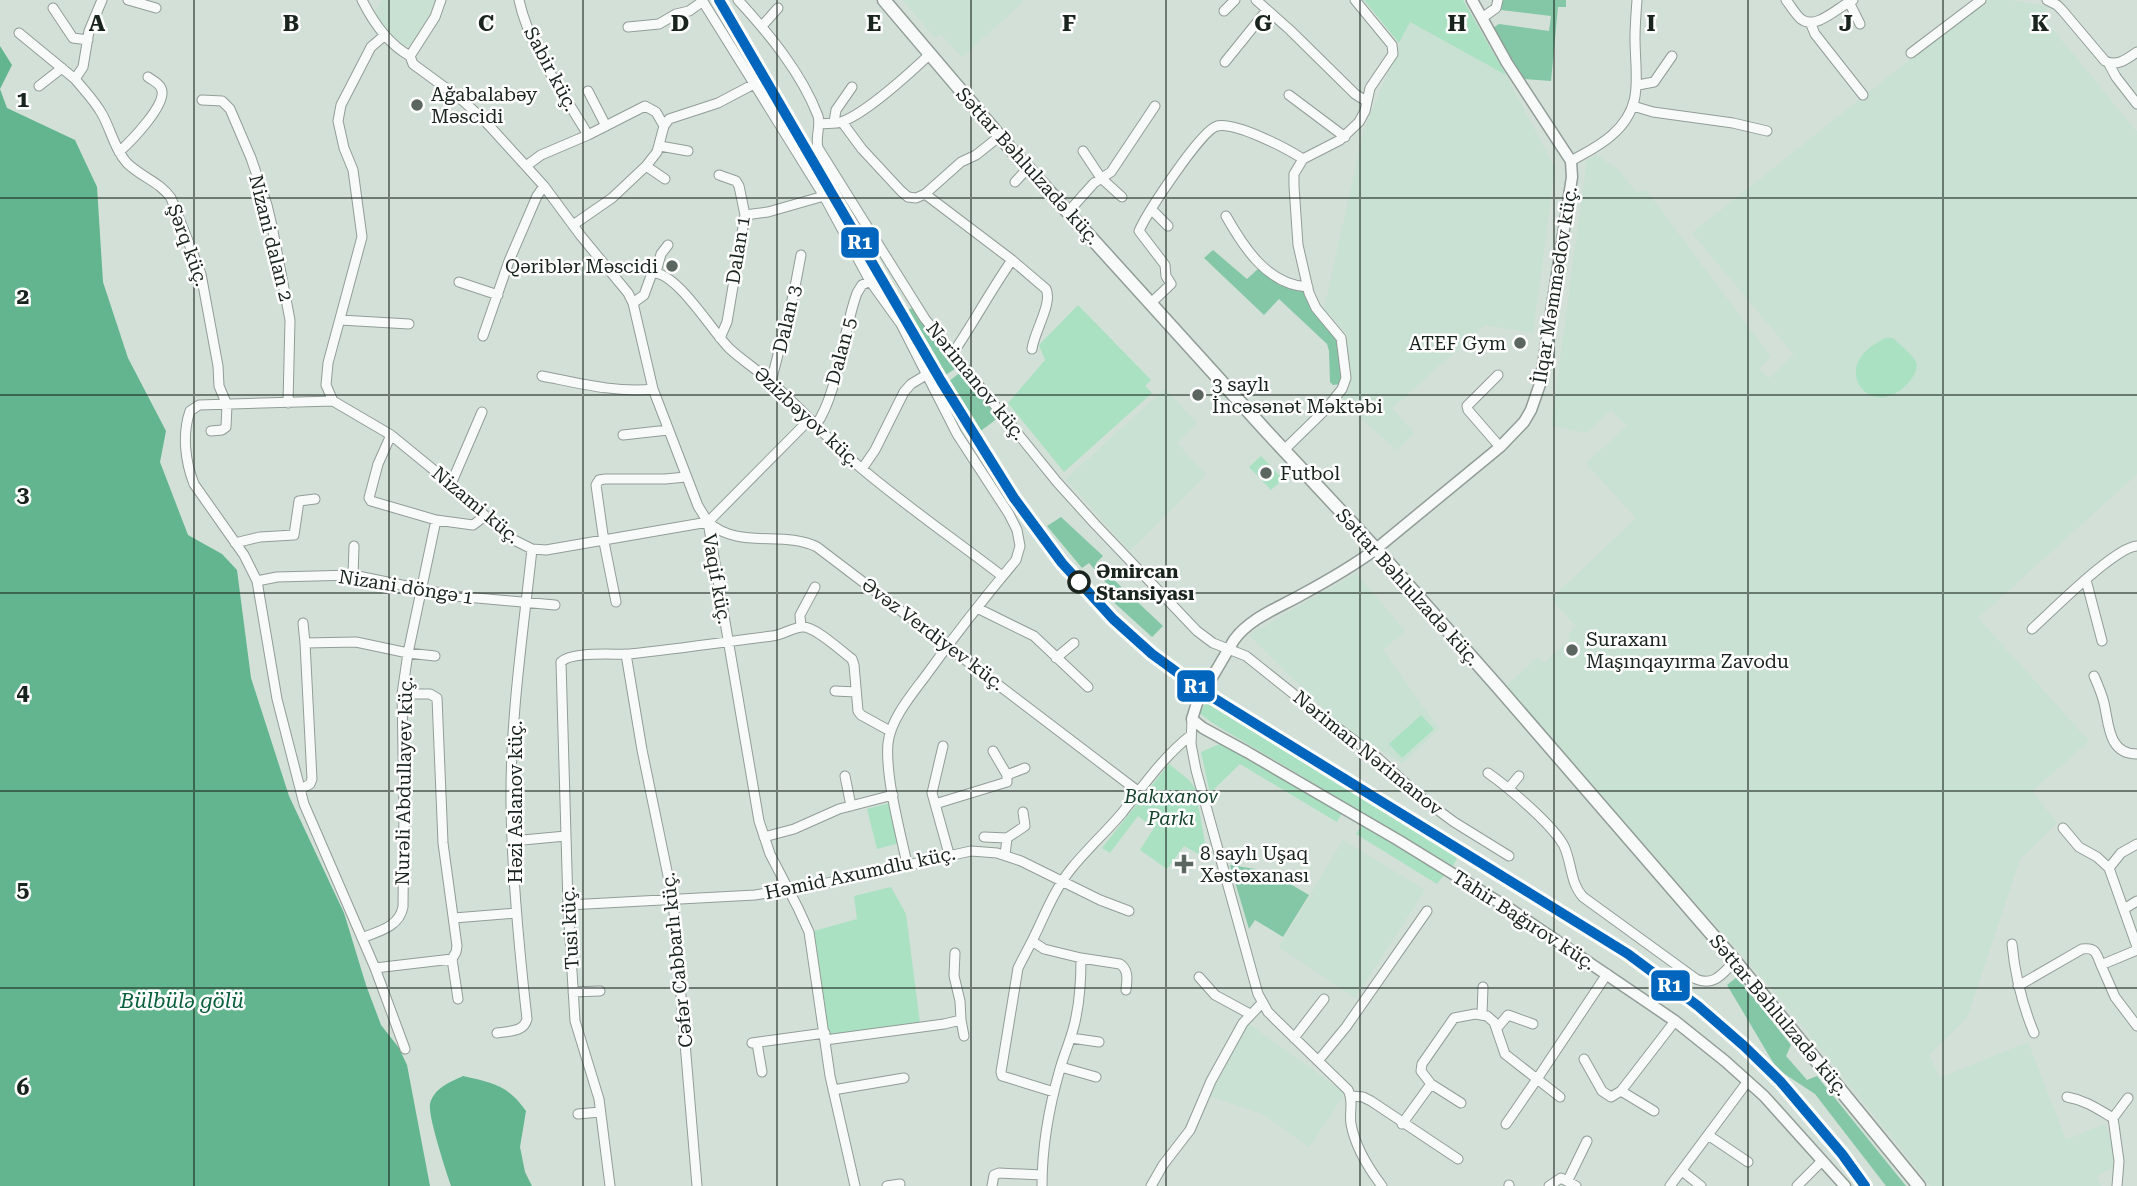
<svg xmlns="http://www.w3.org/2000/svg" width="2137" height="1186" font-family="'Roboto Serif',serif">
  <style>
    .built { fill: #c8e1d2 }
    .green { fill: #a9e1c2 }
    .forest { fill: #84c7a6 }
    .water { fill: #62b58e }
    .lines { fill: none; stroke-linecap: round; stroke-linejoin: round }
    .minor-casing { stroke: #929d97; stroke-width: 11 }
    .tertiary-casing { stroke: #929d97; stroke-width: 13 }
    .secondary-casing { stroke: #929d97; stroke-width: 15 }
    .minor { stroke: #f8faf9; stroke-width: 9 }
    .tertiary { stroke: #f8faf9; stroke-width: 10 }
    .secondary { stroke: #f8faf9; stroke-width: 12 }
    .rail-1-casing { stroke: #fff; stroke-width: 16 }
    .rail-1 { stroke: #0065bd; stroke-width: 10 }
    .grid { fill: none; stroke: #1a241e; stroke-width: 2; stroke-opacity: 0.55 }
    .poi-dot { fill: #5a665f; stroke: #fff; stroke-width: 2.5 }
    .stop-dot { fill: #fff; stroke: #1a241e; stroke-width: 3.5 }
    .labels { text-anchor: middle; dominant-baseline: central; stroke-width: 5; stroke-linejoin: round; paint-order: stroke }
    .street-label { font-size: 19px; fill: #1a241e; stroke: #fff }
    .poi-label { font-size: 19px; fill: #1a241e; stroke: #fff; text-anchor: start }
    .stop-label { font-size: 19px; font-weight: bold; fill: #1a241e; stroke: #fff; text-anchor: start }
    .park-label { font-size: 19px; font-style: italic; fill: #14422c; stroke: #fff }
    .water-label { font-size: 21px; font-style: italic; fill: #0b603d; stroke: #fff }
    .grid-label { font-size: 23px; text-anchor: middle; font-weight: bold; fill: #1a241e; stroke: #fff; stroke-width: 5; stroke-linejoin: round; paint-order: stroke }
    .line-badge { stroke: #fff; stroke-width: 2.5 }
    .badge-label { font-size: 19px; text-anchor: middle; font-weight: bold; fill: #fff }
  </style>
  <rect width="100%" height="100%" fill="#d2e0d7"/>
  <path class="built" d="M382,0H437L435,8L410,46L401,45L382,26L375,12Z
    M903,0H1021L1023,2L962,57L941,34L935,38Z
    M1985,0H2011L2050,7L2041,15L2137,132V474L1978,618L2089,741L2032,791L2057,823L2020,859L1967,1018L1929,1055L1940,1078L2028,1042L2066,1140L2105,1124L2116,1154L2113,1167L2097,1176L2101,1186H1931L1780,998L1505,687L1538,657L1544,663L1571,638L1568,634L1576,626L1551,599L1636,518L1586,463L1627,426L1611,410L1588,433L1551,426L1587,160L1596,155L1618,169L1637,193L1646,190L1771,357L1759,369L1769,378L1794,355L1692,233Z
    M1409,22L1506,75L1555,168L1533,333L1485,325L1392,408L1414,433L1397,450L1340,400L1351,387L1347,334L1324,309L1364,130Z
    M1165,389L1197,423L1177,443L1206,475L1130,551L1066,479Z
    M1356,573L1405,631L1383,650L1439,729L1403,763L1345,730L1249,635Z
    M1343,840L1425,890L1355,998L1279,947Z
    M1248,1023L1345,1093L1309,1147L1263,1114L1210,1096Z"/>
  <path class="green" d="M1364,0H1463L1506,75L1410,22L1399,43Z
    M1078,305L1151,380L1145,386L1152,393L1064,472L1008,403L1045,360L1039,345Z
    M1885,338H1893C1900,345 1912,354 1916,362C1919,369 1913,377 1909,382C1876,420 1836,378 1867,350C1872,345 1879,342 1885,338Z
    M1261,456L1283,479L1271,490L1249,467Z
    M1206,703L1458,856L1453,866L1214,724L1199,713Z
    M1421,715L1434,729L1402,758L1389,744Z
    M1222,743L1342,813L1337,822L1240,764L1210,793L1201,752Z
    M1169,764L1189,780L1195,788L1207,854L1204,857L1184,846L1167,869L1140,850L1154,828L1138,816L1110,853L1102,848Z
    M890,803L899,843L877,849L867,809Z
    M1362,825L1444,875L1437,884L1356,834Z
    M891,887L906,914L920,1023L829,1035L814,931L857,919L854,896Z"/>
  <path class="forest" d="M1502,0H1566V7H1558L1551,81L1524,79L1493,28L1499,24L1549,31L1551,16L1501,10Z
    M1213,250L1247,279L1259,268L1279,285L1304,291L1314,311L1336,334L1342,378L1341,384L1333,385L1330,382L1329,351L1327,344L1279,299L1264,315L1204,258Z
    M912,308L958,367L944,376L904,312Z
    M962,371L998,418L978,433L948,382Z
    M1061,517L1103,556L1096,563L1163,626L1152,637L1109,598L1114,592L1089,563L1082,568L1047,526Z
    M1230,865L1268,871L1309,895L1283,937L1255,920L1249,929Z
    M1737,977L1791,1045L1786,1056L1807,1080L1817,1076L1906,1186H1886L1815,1094L1777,1069L1727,985Z"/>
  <path class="water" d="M0,46L12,65L0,89L7,108L75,140L97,187L103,282L128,358L166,431L160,462L188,535L222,554L237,570L251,678L289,796L344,913L366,985L381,1025L399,1048L407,1065L430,1186H0Z
    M463,1076C493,1083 508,1085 526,1111L520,1147L525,1172L532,1186H451C446,1171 428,1117 430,1104C434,1088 450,1082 463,1076Z"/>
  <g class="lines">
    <defs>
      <path id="minor" d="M102,0L89,31L83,67L75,79C84,90 95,101 102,114C111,130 115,150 127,163C141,177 160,182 171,198L201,274L218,366L219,386L227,405L226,427L222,430L211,431
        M128,0L156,8
        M362,0C373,22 388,44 410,56
        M519,0C529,47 564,94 588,135
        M702,0L824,196L870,281L901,324L957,434L1009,514L1017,530L1020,546L1016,560C985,597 955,635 927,674C913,693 891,718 888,743C885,776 900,831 907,864
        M738,0C769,34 801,72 818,116C821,127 815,137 818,148L925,319L1057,482L1095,524L1197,631L1213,643L1246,656L1320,715L1379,759L1423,799L1454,822L1509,856
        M1256,0L1290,30L1355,94L1366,101
        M1786,0C1791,6 1795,14 1801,19C1816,31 1839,6 1853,0
        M2047,0L2057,5L2062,10L2105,61C2117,67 2127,59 2137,52
        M1849,2L1860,24
        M53,8L73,38L88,40
        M1224,11L1235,0
        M1482,18L1496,8L1498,0
        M1810,22L1815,34L1863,95
        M762,26L778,8
        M628,27L659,24L676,14L689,11L703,1
        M19,33L75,79
        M1911,53L1981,0
        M410,56L413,64L462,100L484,120L544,186L581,236L628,293L633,303L653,389L698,506L708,522L759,821L770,854L798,908L809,932L830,1076L855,1186
        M410,56L435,17L441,0
        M1225,62L1267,10
        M2109,64L2116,77L2137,104
        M1638,85L1654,82L1672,56
        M39,86L62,68
        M588,91L606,126
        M1289,95L1345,137
        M202,100L222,101L230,109L251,158L267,205L272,226L290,320L288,403
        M1633,106L1653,112L1733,123L1767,131
        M834,122L836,110L852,87
        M842,122L862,149L901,191L908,197L916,198L925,194L961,162L976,155L1000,136
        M819,124C826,123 835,124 841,122C865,114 911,72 930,54
        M660,146L688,151
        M1083,151L1101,178L1122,197
        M119,152C130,142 169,103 161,88C159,83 152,80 148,77
        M1571,161C1585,153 1600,146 1612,135C1645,106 1635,77 1635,38C1635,26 1636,13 1637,0
        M526,166L541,155L588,135L645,106L656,112L664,126
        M646,166L665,179
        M719,175L736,181L739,186L745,215L727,322L720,338
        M1015,182L1028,168
        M925,194L1012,260L1046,289C1053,303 1034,332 1032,349
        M1152,210L1168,226
        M1068,212L1094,183L1111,172L1155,106
        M745,215L768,212L824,196
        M1226,216C1244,248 1268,285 1308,287
        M573,225L612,198L646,166L657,152L664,126L669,119L718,103L754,84
        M656,272L661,254L668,245
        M459,282L498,295
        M633,303L644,295L652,273C676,270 713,333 730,349C743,361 759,371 772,383C803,410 830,442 861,468C906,506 955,540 1002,576
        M1151,303L1171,284L1166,276L1165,265L1139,231C1147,213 1201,130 1217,126C1236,122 1286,148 1303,159
        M340,320L409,324
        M483,336L509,261L537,196L544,186
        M953,353C974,322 991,290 1012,260
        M1498,375L1467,406L1468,410L1500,447
        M542,376C578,383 616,393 653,389
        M771,382L794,292L801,255
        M333,401L326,385L328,363L362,237L353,170L344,148L338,121L341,105L371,47L385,35
        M816,425C838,394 843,331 857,293L862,285L870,281
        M391,435L378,464L369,498L371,501L436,520L473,525L485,516
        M623,435L668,430
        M1284,450L1326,409L1342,389L1346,378L1341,338L1316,308L1309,293L1298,245L1294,186V174L1303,159L1340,140L1359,122L1365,111L1370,88L1393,54L1392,45L1355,0
        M862,469L875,450L904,392L911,384L926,375
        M451,484L482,412
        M708,522C739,550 783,530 817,547L1139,792
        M235,543L260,537L294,535L299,501L315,499
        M353,575L354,546
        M2086,580L2102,641
        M257,581L277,577L353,575L455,596L555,605
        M616,602L604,542L596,485L599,480L605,479H665L686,477
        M977,608L1034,636L1088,687
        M801,627L800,615L815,587
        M2032,629C2052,611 2115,547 2137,546
        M305,643L356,642L408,653L435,656
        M626,654L642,750L673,900L697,1186
        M1056,658L1074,643
        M2094,676C2098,685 2102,694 2104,703C2109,724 2108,754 2137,754
        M835,691L856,692
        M1192,719L1191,744L1196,770L1258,994L1268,1012L1276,1020L1348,1090C1354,1101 1349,1112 1351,1124C1355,1146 1369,1169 1382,1186
        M943,746L932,793L949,854
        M1488,773C1508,787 1553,825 1564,846C1572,863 1570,883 1583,897L1696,979C1714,987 1723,973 1735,961
        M1007,775L1025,768
        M845,776L851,806
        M1509,788L1519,776
        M301,789L310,784L312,779L305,643L303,623
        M935,804L1007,782V775L993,751
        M2063,828L2079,847L2097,857L2109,868
        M764,837L794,829L839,809L893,795
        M984,837L1007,838L1005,855
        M1007,838L1025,826L1023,812
        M512,841L566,836
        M2137,844L2121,853L2109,868L2137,947
        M568,905L755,895L827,883L971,851L997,853L1021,861L1100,900L1129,911
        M2124,909L2137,901
        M454,918L516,913
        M362,938C379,931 399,927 403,907L404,811L402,694L408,653L436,520
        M1032,941L1018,968L1001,1072L1002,1076L1009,1078L1054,1092
        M2012,944C2015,975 2022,1004 2034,1033
        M2137,950L2101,965L2115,997L2137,1026
        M1081,958L1120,964C1129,970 1127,980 1126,990
        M452,959L458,999
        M375,968L452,959L456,952L457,946L443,843L437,698L430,694H402
        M1199,977L1215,995L1250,1014
        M2018,986L2082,949C2096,947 2096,953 2101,965
        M573,992L600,991
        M1482,1014L1483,987
        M961,1020L964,1036
        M1497,1028L1508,1015L1533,1024
        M497,1033C509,1031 524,1032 527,1019C519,948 512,877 511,805C510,719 523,634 532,549
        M1071,1038L1099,1042
        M1294,1038L1324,999
        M825,1040L944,1024L961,1020L960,1001L954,976L955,953
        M752,1043L825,1033
        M757,1043L762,1072
        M405,1049L375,968L304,804L277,699L257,581L244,555L194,484C185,461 182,434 190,411L199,405L333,401L391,435L451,484L508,537L532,549L546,550L708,522L810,419
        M1584,1059L1602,1091L1611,1097L1621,1091L1675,1021
        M1318,1061L1346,1027L1427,911
        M1061,1067L1096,1077
        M1431,1084L1461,1103
        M833,1090L904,1078
        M1621,1091L1654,1111
        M1351,1096L1363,1097L1371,1101L1458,1159
        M2067,1097C2085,1100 2098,1109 2113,1118L2119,1161L2117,1186
        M578,1114L600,1112
        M2113,1118L2128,1098
        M1402,1124L1431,1084L1421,1071L1422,1064L1454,1018L1475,1014L1487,1016L1494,1022L1505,1054L1537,1079L1607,974
        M1506,1124L1537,1079L1560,1097
        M1708,1135L1748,1162
        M1682,1171L1701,1186
        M1568,1180L1587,1141
        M610,1186L599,1099L575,1021L568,905L561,662C572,651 613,655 629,654C677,649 725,642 772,636C783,635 793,627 803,627C816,627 841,651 852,659L854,665L858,711L861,715L890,731
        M887,1186L900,1184
        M992,1186L994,1175L999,1173L1042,1175
        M1042,1186C1042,1146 1049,1107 1060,1069C1065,1051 1073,1035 1076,1017C1080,998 1081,978 1081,958L1044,949L1032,941C1044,917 1054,890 1071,869C1087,849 1106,832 1122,813C1144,785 1163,757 1191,735
        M1151,1186L1163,1165L1190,1130L1211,1081L1243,1023L1262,1003
        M1509,1186V1185
        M1549,1186L1561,1178L1576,1186
        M1670,1186L1748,1081
        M1797,1186L1822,1161"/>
      <path id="tertiary" d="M1472,0L1507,63L1571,161L1572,177L1540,384L1531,410L1524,422L1500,447L1376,549C1353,566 1327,581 1301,595C1278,608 1250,618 1234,640L1197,703L1192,719L1203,728L1247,752L1398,840L1510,909L1675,1021L1725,1061L1764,1096L1845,1186"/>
      <path id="secondary" d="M884,0L1008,146L1267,432L1376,549L1498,687L1735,961L1919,1186"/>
    </defs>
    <use href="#minor" class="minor-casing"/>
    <use href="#tertiary" class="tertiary-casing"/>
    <use href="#secondary" class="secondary-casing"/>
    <use href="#minor" class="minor"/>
    <use href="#tertiary" class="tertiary"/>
    <use href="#secondary" class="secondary"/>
    <defs>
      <path id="rail-1" d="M719,0L941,381L1014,498L1062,563L1113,619L1152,654L1204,692L1628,954L1698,1006L1744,1046L1780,1081L1842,1154L1865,1186"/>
    </defs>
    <use href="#rail-1" class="rail-1-casing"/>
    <use href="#rail-1" class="rail-1"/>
  </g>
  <path class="grid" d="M194,0V1186M389,0V1186M583,0V1186M777,0V1186M971,0V1186M1166,0V1186M1360,0V1186M1554,0V1186M1748,0V1186M1943,0V1186M0,198H2137M0,395H2137M0,593H2137M0,791H2137M0,988H2137"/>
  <g class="poi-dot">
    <circle cx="417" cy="105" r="7"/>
    <circle cx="672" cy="266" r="7"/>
    <circle cx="1520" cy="343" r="7"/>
    <circle cx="1198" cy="395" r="7"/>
    <circle cx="1266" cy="473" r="7"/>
    <circle cx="1572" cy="650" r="7"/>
    <path d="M1180.5 853.5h7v7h7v7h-7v7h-7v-7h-7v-7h7z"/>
  </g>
  <circle class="stop-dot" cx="1079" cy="582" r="10"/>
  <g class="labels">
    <g class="street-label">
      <text transform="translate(551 69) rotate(62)">Sabir küç.</text>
      <text transform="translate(1028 166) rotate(48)">Səttar Bəhlulzadə küç.</text>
      <text transform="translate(271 238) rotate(76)">Nizani dalan 2</text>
      <text transform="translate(188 245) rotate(70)">Şərq küç.</text>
      <text transform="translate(738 250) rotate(-81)">Dalan 1</text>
      <text transform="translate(1555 285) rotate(-81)">İlqar Məmmədov küç.</text>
      <text transform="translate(787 319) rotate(-77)">Dalan 3</text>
      <text transform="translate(841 351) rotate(-75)">Dalan 5</text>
      <text transform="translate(976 381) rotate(51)">Nərimanov küç.</text>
      <text transform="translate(807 417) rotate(43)">Əzizbəyov küç.</text>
      <text transform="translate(476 505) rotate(40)">Nizami küç.</text>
      <text transform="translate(717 579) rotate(80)">Vaqif küç.</text>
      <text transform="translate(406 587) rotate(9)">Nizani döngə 1</text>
      <text transform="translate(1408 587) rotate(48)">Səttar Bəhlulzadə küç.</text>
      <text transform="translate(933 634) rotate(37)">Əvəz Verdiyev küç.</text>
      <text transform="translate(1368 753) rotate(39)">Nəriman Nərimanov</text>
      <text transform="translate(404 781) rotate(-89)">Nurəli Abdullayev küç.</text>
      <text transform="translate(515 802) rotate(-90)">Həzi Aslanov küç.</text>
      <text transform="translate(860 873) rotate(-12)">Həmid Axumdlu küç.</text>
      <text transform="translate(1524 920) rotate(33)">Tahir Bağırov küç.</text>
      <text transform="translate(570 928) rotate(-93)">Tusi küç.</text>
      <text transform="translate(677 960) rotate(-96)">Cəfər Cabbarlı küç.</text>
      <text transform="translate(1779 1015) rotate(50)">Səttar Bəhlulzadə küç.</text>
    </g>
    <g class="poi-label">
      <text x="431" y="94">Ağabalabəy<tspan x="431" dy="22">Məscidi</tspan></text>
      <text x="658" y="266" text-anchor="end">Qəriblər Məscidi</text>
      <text x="1506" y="343" text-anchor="end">ATEF Gym</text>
      <text x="1212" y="384">3 saylı<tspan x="1212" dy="22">İncəsənət Məktəbi</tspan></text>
      <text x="1280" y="473">Futbol</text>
      <text x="1586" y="639">Suraxanı<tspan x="1586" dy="22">Maşınqayırma Zavodu</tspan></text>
      <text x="1200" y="853">8 saylı Uşaq<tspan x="1200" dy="22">Xəstəxanası</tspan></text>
    </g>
    <g class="stop-label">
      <text x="1096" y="571">Əmircan<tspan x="1096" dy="22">Stansiyası</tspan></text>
    </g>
    <g class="park-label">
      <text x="1171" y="796">Bakıxanov<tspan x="1171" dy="22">Parkı</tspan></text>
    </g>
    <g class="water-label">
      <text x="182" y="1001">Bülbülə gölü</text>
    </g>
  </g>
  <g class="grid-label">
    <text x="97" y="31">A</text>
    <text x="291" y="31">B</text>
    <text x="486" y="31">C</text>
    <text x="680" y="31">D</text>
    <text x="874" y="31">E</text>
    <text x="1069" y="31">F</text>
    <text x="1263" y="31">G</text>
    <text x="1457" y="31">H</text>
    <text x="1651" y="31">I</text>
    <text x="1846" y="31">J</text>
    <text x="2040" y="31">K</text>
    <text x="23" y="107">1</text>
    <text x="23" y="304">2</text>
    <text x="23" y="502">3</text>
    <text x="23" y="700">4</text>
    <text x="23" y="897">5</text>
    <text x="23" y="1095">6</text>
  </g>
  <g class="line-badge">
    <rect x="840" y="226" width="40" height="33" rx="7" fill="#0065bd"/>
    <rect x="1176" y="669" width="40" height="34" rx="7" fill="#0065bd"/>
    <rect x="1650" y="969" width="41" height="33" rx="7" fill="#0065bd"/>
  </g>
  <g class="badge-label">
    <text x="860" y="249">R1</text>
    <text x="1196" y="693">R1</text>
    <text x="1670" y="992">R1</text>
  </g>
</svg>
